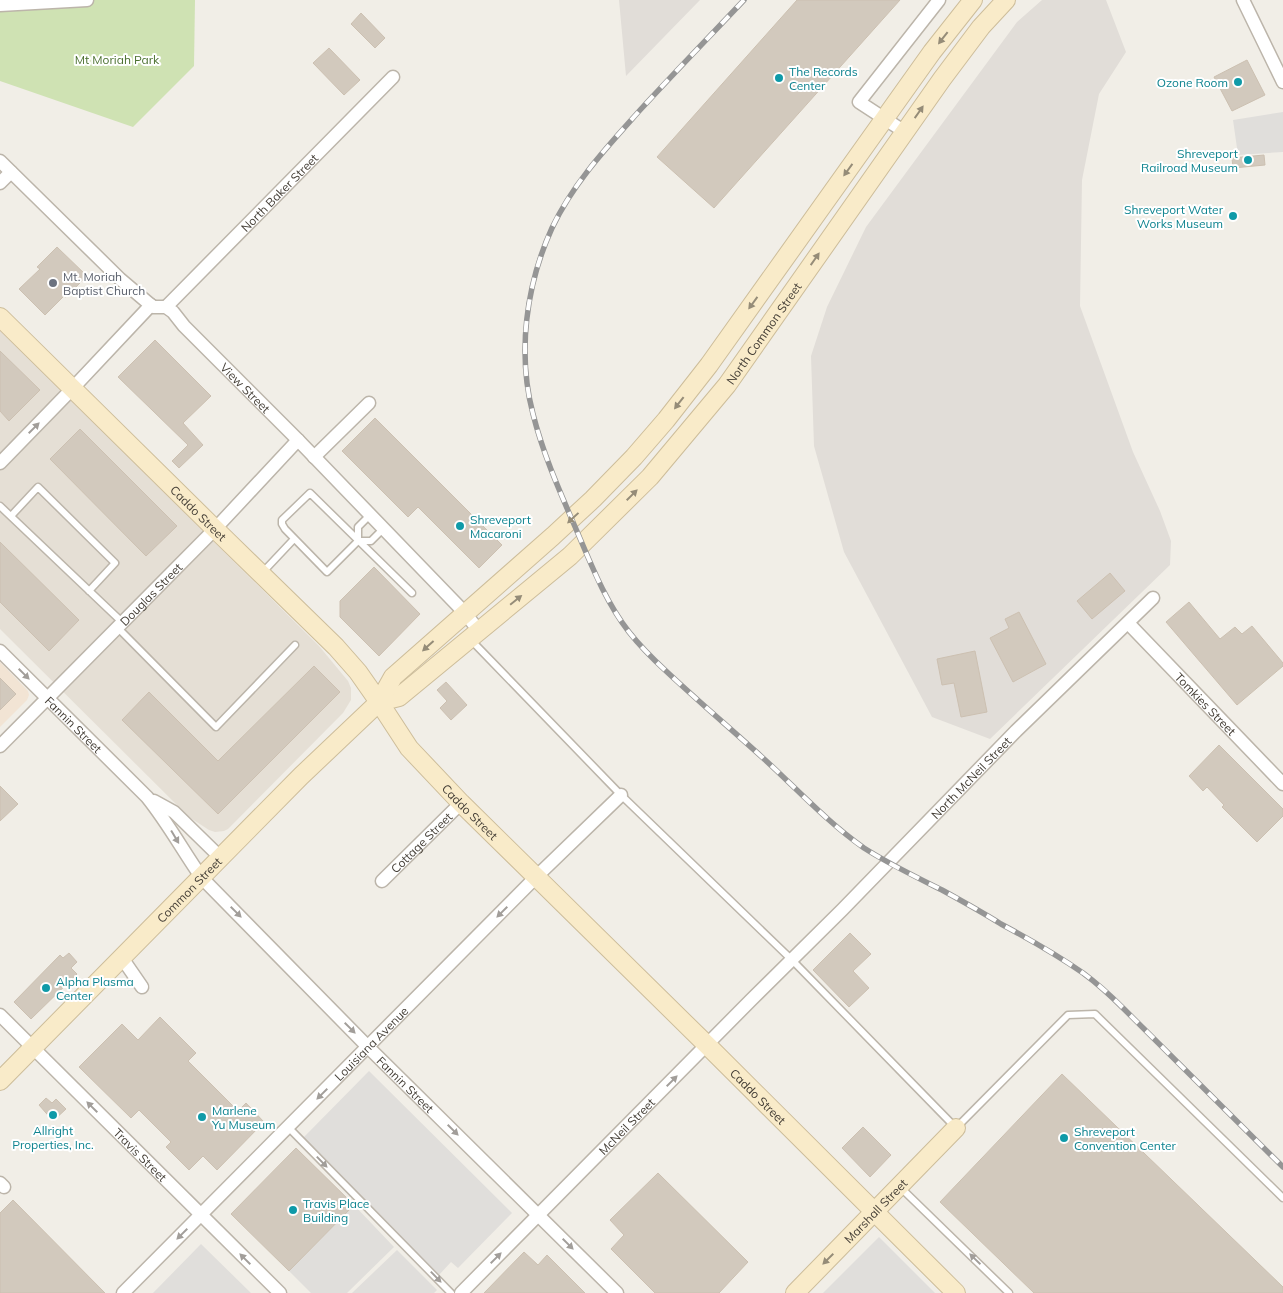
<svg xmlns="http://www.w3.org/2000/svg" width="1283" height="1293" font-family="Mulish,sans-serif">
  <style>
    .residential { fill: #e5dfd5 }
    .commercial { fill: #f2e4d4 }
    .industrial { fill: #e1ddd8 }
    .green { fill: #cfe2b3 }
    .parking { fill: #e0dedb }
    .building { fill: #d2c9bd; stroke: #ccc0b1 }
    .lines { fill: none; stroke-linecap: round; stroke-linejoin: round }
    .lane-casing { stroke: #bcb5aa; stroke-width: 9 }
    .street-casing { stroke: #bcb5aa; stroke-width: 15 }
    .secondary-casing { stroke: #cdbd9a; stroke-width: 20 }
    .lane { stroke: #fff; stroke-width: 6 }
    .street { stroke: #fff; stroke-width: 12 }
    .secondary { stroke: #f9ebc9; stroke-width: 18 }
    .rail-casing { stroke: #959595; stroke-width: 5.5 }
    .rail { stroke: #fff; stroke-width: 4; stroke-dasharray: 11; stroke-linecap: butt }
    .oneway { fill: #958c78 }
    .oneway2 { fill: #a29e9a }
    .culture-dot { fill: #0f9aa8; stroke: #fff; stroke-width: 2 }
    .worship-dot { fill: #6b7280; stroke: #fff; stroke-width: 2 }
    .labels { text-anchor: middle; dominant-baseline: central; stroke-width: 4; stroke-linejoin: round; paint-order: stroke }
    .park-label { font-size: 12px; fill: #4b7030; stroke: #fff }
    .culture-label { font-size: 12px; fill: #0d838f; stroke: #fff; text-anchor: start }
    .street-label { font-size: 12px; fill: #443e36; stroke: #fff }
    .worship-label { font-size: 12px; fill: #5b616d; stroke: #fff; text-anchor: start }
  </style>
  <rect width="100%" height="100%" fill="#f1eee7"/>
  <path class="residential" d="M0,329L319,646L348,681L351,688V700L343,713L228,829L224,831L215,832L209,830L189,817L0,629Z"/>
  <path class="commercial" d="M0,662L28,691L29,695L27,700L0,727Z"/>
  <path class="industrial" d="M619,0H700L626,76Z
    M1042,0H1106L1126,52L1099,94L1082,180L1080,306L1133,452L1160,511L1171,541L1170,565L990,739L932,717L844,552L814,446L811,356L827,307L866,227L1017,22Z"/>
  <path class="green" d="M87,0H195L194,66L133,127L0,81V6Z"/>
  <path class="parking" d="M1283,112V152L1238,155L1233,120Z
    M369,1071L512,1213L458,1268L451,1262L439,1275L303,1138Z
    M354,1205L394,1247L347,1293H311L289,1271Z
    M879,1237L935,1293H823Z
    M201,1244L251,1293H153Z
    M397,1250L437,1290L434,1293H352Z"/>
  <path class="building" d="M797,0H900L714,208L657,157Z
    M361,13L385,38L375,48L351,24Z
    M329,48L360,80L344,95L313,63Z
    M1247,60L1265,95L1232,111L1214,77Z
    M1264,155L1265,165L1233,168L1232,158Z
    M57,247L87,276L66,297L64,296L45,315L19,289L40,269L37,267Z
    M155,340L211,396L183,423L203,445L179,468L172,461L188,445L118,377Z
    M0,351L40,390L9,421L0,411Z
    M375,418L502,545L479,568L418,507L408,517L342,451Z
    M80,429L177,526L146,556L50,459Z
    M0,542L79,620L49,651L0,602Z
    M374,567L420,614L379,656L340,617V601Z
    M1110,573L1125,591L1092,619L1077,601Z
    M1189,602L1220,639L1235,627L1242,634L1252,626L1283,663V666L1237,705L1166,622Z
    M1019,612L1046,664L1013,682L990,638L1009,628L1005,619Z
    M975,651L987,712L961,717L954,683L942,685L937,659Z
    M314,666L340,692L218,814L122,720L149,692L218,761Z
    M0,678L16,694L0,710Z
    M446,682L467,705L451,720L440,708L447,701L437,690Z
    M1219,745L1283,809V816L1257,842L1222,807L1224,805L1207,787L1203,791L1189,776Z
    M0,786L18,804L0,821Z
    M850,933L871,954L853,971L869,988L849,1007L813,970Z
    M69,953L77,962L71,968L77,974L31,1019L14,1002L60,955L63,958Z
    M160,1017L196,1053L188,1061L238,1111L246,1103L264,1122L217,1170L203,1156L189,1170L166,1147L171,1142L139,1110L131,1118L79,1067L122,1024L138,1040Z
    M1062,1074L1283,1287V1293H1034L940,1202Z
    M46,1098L52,1103L56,1099L66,1109L53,1121L39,1105Z
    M863,1127L891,1155L870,1177L842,1148Z
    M296,1148L354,1205L289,1271L231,1214Z
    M658,1173L748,1262L719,1293H655L611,1249L624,1235L610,1220Z
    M13,1200L105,1293H0V1213Z
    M524,1252L538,1265L547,1255L585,1293H484Z"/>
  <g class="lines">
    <defs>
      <path id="lane" d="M0,506L122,622
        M11,516L38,487L115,563L89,591
        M369,516L358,527V541H371L383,529
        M358,541L327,572L285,529L282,524V520L310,493L412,593
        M262,573L294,539
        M117,627L216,727L295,645
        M470,639L621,795L792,960L956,1128L1068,1015L1095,1014L1283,1198
        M288,1127L451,1293
        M901,1188L1009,1293"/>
      <g id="street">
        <path d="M1243,0L1283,82"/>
        <path d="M0,5L87,0"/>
        <path d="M905,132L859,102L939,0"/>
        <path id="s1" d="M0,161L120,279L153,307H166L173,312L184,326L298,440L465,613L479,631"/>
        <path d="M0,183L11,172"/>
        <path id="s2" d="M166,307L393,77"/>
        <path d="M314,457L369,403"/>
        <path d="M0,463L72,389L151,305"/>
        <path id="s3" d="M1128,623L1283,784"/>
        <path id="s4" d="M0,651L147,797C168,823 183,851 202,878L368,1047L617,1293"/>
        <path id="s5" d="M0,746L215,529L298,440"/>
        <path d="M154,801L174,812L221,858"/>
        <path id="s6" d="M382,881L461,803"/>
        <path d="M122,958L142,987"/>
        <path id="s7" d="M0,1015L280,1293"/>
        <path d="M0,1183L4,1187"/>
        <path id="s8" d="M123,1293L536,877L621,795"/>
        <path id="s9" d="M461,1293L751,1000L842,910L1016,731L1153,598"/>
      </g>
      <g id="secondary">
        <path id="s10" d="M0,317L215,529L336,647L358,672L379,702L409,748L461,803L707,1045L956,1293"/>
        <path id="s11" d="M379,702L399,697L570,556L650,477L727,385L942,79L981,27L1006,0"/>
        <path id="s12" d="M0,1081L301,776L379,702L393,677L553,536L593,499L634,457L666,420L709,365L932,52L973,0"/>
        <path id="s13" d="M795,1293L956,1128"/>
      </g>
    </defs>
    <use href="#lane" class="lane-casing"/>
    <use href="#street" class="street-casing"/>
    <use href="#secondary" class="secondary-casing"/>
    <use href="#lane" class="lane"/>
    <use href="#street" class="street"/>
    <use href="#secondary" class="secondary"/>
    <defs>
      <path id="rail" d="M744,0C710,36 675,72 641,109C608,146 573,183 552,228C526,285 517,353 533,414C543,454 560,492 576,529C591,564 605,601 629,632C640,646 653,659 666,671C698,701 731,729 763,758C796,788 827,822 864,848C889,864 916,877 942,890C962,901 982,912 1001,924C1029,939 1057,955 1083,973C1098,984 1111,996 1124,1009L1283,1167"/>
    </defs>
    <use href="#rail" class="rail-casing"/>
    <use href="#rail" class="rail"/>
  </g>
  <defs><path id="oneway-solid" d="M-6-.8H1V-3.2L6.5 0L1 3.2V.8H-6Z" transform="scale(1.25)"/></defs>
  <g class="oneway">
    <use href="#oneway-solid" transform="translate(943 38) rotate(128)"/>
    <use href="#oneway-solid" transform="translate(919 112) rotate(-55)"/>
    <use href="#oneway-solid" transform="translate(848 170) rotate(126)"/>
    <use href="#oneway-solid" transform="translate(815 259) rotate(-55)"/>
    <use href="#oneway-solid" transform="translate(753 303) rotate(126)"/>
    <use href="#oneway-solid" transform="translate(679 403) rotate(128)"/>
    <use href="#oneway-solid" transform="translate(632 495) rotate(-45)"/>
    <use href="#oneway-solid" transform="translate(573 518) rotate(137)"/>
    <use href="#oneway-solid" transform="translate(516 600) rotate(-39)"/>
    <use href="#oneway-solid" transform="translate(428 646) rotate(138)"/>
    <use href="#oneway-solid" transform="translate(828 1259) rotate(135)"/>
  </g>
  <g class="oneway2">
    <use href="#oneway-solid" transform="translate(34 428) rotate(-45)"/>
    <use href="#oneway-solid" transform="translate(24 674) rotate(45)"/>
    <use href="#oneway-solid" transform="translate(175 837) rotate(59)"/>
    <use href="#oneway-solid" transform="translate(236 912) rotate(45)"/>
    <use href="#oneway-solid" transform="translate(502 912) rotate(135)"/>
    <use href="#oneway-solid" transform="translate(350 1028) rotate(45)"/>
    <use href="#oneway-solid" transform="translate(672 1081) rotate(-45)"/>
    <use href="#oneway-solid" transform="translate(322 1094) rotate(135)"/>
    <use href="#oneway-solid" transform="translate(92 1107) rotate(-135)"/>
    <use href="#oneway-solid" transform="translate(453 1130) rotate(45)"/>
    <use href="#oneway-solid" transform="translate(322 1162) rotate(46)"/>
    <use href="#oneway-solid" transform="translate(182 1234) rotate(135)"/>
    <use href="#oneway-solid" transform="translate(568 1244) rotate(45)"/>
    <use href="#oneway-solid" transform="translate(496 1258) rotate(-45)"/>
    <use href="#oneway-solid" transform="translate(245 1259) rotate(-135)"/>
    <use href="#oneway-solid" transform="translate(975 1259) rotate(-136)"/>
    <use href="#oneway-solid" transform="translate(436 1277) rotate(46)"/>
  </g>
  <g class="culture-dot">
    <circle cx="779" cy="78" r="5"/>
    <circle cx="1238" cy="82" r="5"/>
    <circle cx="1248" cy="160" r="5"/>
    <circle cx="1233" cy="216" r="5"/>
    <circle cx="460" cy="526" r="5"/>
    <circle cx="46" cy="988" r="5"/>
    <circle cx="53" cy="1115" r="5"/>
    <circle cx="202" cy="1117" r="5"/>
    <circle cx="1064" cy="1138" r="5"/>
    <circle cx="293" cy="1210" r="5"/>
  </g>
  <circle class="worship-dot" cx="53" cy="283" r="5"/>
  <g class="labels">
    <g class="park-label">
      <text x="117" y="59">Mt Moriah Park</text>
    </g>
    <g class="culture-label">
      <text x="789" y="71">The Records<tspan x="789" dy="14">Center</tspan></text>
      <text x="1228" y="82" text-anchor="end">Ozone Room</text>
      <text x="1238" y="153" text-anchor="end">Shreveport<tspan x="1238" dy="14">Railroad Museum</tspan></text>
      <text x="1223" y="209" text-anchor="end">Shreveport Water<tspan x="1223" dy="14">Works Museum</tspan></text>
      <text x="470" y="519">Shreveport<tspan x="470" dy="14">Macaroni</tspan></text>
      <text x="56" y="981">Alpha Plasma<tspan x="56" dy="14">Center</tspan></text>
      <text x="212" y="1110">Marlene<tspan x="212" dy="14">Yu Museum</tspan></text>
      <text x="53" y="1130" text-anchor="middle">Allright<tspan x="53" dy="14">Properties, Inc.</tspan></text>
      <text x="1074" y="1131">Shreveport<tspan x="1074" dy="14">Convention Center</tspan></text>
      <text x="303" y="1203">Travis Place<tspan x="303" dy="14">Building</tspan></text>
    </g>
    <g class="street-label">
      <text stroke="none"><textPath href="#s2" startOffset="161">North Baker Street</textPath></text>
      <text stroke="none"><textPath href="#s11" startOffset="538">North Common Street</textPath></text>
      <text stroke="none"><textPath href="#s1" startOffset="338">View Street</textPath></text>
      <text stroke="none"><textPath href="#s10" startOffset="279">Caddo Street</textPath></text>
      <text stroke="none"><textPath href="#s5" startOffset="214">Douglas Street</textPath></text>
      <text stroke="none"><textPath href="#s3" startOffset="112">Tomkies Street</textPath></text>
      <text stroke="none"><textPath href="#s4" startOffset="104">Fannin Street</textPath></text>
      <text stroke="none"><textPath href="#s9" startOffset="725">North McNeil Street</textPath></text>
      <text stroke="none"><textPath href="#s10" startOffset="684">Caddo Street</textPath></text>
      <text stroke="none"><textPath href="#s6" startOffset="55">Cottage Street</textPath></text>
      <text stroke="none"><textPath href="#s12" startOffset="269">Common Street</textPath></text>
      <text stroke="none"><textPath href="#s8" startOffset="352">Louisiana Avenue</textPath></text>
      <text stroke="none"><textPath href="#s4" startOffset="595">Fannin Street</textPath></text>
      <text stroke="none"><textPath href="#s10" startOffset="1089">Caddo Street</textPath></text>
      <text stroke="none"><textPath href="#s9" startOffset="235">McNeil Street</textPath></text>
      <text stroke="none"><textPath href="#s7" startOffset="198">Travis Street</textPath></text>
      <text stroke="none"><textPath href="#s13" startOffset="115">Marshall Street</textPath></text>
    </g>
    <g class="worship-label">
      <text x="63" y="276">Mt. Moriah<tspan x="63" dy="14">Baptist Church</tspan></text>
    </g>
  </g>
</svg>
